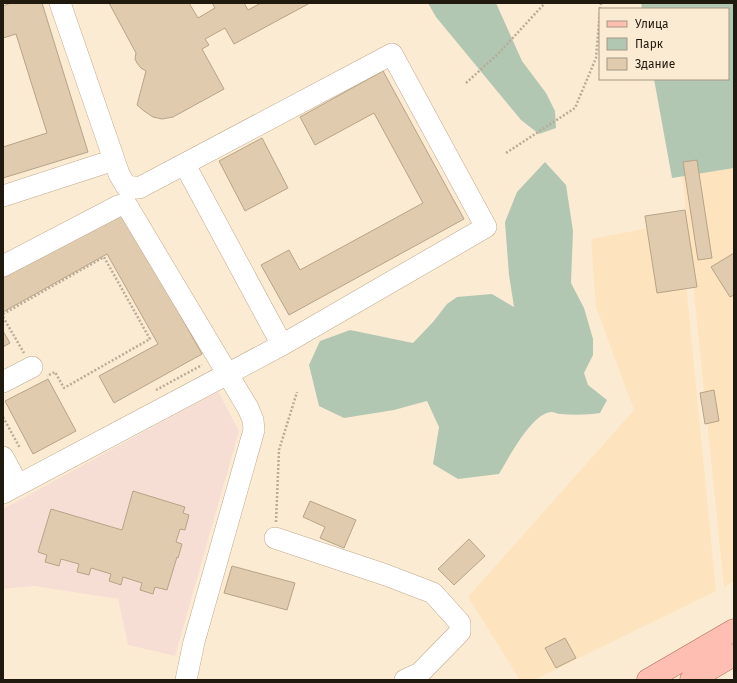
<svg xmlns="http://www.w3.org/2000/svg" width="737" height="683" font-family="'Fira Sans',sans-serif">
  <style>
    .built { fill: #fde3be }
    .education { fill: #f7ded5 }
    .green { fill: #b2c7b2 }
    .building { fill: #e0cbae; stroke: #b7a387 }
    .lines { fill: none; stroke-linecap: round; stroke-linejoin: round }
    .minor-casing { stroke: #beaa8e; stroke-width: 22 }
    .major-casing { stroke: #b06a57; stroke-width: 23 }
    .path { stroke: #b9ab97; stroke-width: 2.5; stroke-dasharray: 2 2; stroke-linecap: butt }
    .minor { stroke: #fff; stroke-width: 21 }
    .major { stroke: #febfb2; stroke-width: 22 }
  </style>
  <rect width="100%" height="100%" fill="#fcebd3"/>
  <path class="built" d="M734,168V581L724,587L682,175Z
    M680,222L716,591L534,680H520L468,597L634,410L596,307L591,239Z"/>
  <path class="education" d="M218,391L239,431L175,656L128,645L118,599L34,586L3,589V509Z"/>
  <path class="green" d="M428,3H496L522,61L546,93L555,111L556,128L539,134L521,120L436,17Z
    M641,3H734V168L672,178L654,79H728V9H642Z
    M545,162L566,185L573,231L571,283L584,308L593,339V355L584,373L588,385L607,400L600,413C587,415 574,415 560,414C558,414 554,412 551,412C532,413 508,459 499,474L458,479L433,464L439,427L427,401L394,410L344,418L319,406L309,365L320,341L350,330L413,343L433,322L447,304L457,297L492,294L514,307L509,275L505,222L517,192Z"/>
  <path class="building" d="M11,3H42L88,152L3,178V147L47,133L16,34L3,38V6Z
    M109,3H189L198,18L215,8L212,3H244L248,10L261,3H310L234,44L225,28L205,39L209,45L202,49L224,89L173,117L162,119L153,117L144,111L137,105L146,71L141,68L137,63L135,59L136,53Z
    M383,71L464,219L289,315L261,265L289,250L300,270L423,203L374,113L315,145L300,117Z
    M262,138L288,188L245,211L219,161Z
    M697,160L712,258L698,260L683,162Z
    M121,210L202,354L114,403L99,376L158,344L107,254L3,312V276Z
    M685,210L697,287L657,293L645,216Z
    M734,253V295L730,297L711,267Z
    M3,331L10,343L3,347Z
    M48,379L76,431L33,454L5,401Z
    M714,390L719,421L705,424L700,393Z
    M133,491L185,507L183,513L189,515L185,530L180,529L176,542L182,544L178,558L177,557L167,590L155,587L153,594L140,590L142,583L123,577L121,585L109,581L111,574L91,568L89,575L77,572L79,564L61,559L59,566L45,562L47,555L38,552L51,509L122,530Z
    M310,501L356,520L344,548L320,538L325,527L303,517Z
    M469,539L485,556L454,585L438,569Z
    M232,566L295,583L287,610L224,593Z
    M565,638L576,658L556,668L545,648Z"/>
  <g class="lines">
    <defs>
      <path id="minor" d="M185,165L282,345
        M3,196L114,160
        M3,266L118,206L126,204L248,408L253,420L254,430L194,642L186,680
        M3,382L32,367
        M3,457L18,485
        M3,493L282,345L486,227L392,54L139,188L126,186L119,174L60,3
        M275,538L386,575L433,593L460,623V632L420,673L405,680"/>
      <path id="major" d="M648,680L734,630
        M691,680L734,655"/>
    </defs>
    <use href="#minor" class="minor-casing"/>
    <use href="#major" class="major-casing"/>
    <path class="path" d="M600,9L601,3
      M466,83L499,53L545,3
      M506,153L575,108L596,58L600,10
      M3,314L104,257L150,339L64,388L55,372L47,376
      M3,317L24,353
      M156,390L202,365
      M3,417L20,448
      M276,522L279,450L297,392"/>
    <use href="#minor" class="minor"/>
    <use href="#major" class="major"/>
  </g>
  <rect width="737" height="683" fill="none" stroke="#20190e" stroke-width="8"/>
  <rect x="599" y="8" width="130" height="72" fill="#fcebd3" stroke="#a49784"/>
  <rect x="607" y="21" width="20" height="6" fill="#febfb2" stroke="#a49784"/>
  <text x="635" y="28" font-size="12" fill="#20190e">Улица</text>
  <rect x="607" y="38" width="20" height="12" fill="#b2c7b2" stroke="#a49784"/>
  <text x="635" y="48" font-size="12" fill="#20190e">Парк</text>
  <rect x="607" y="58" width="20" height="12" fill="#e0cbae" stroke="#a49784"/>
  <text x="635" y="68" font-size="12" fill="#20190e">Здание</text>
</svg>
